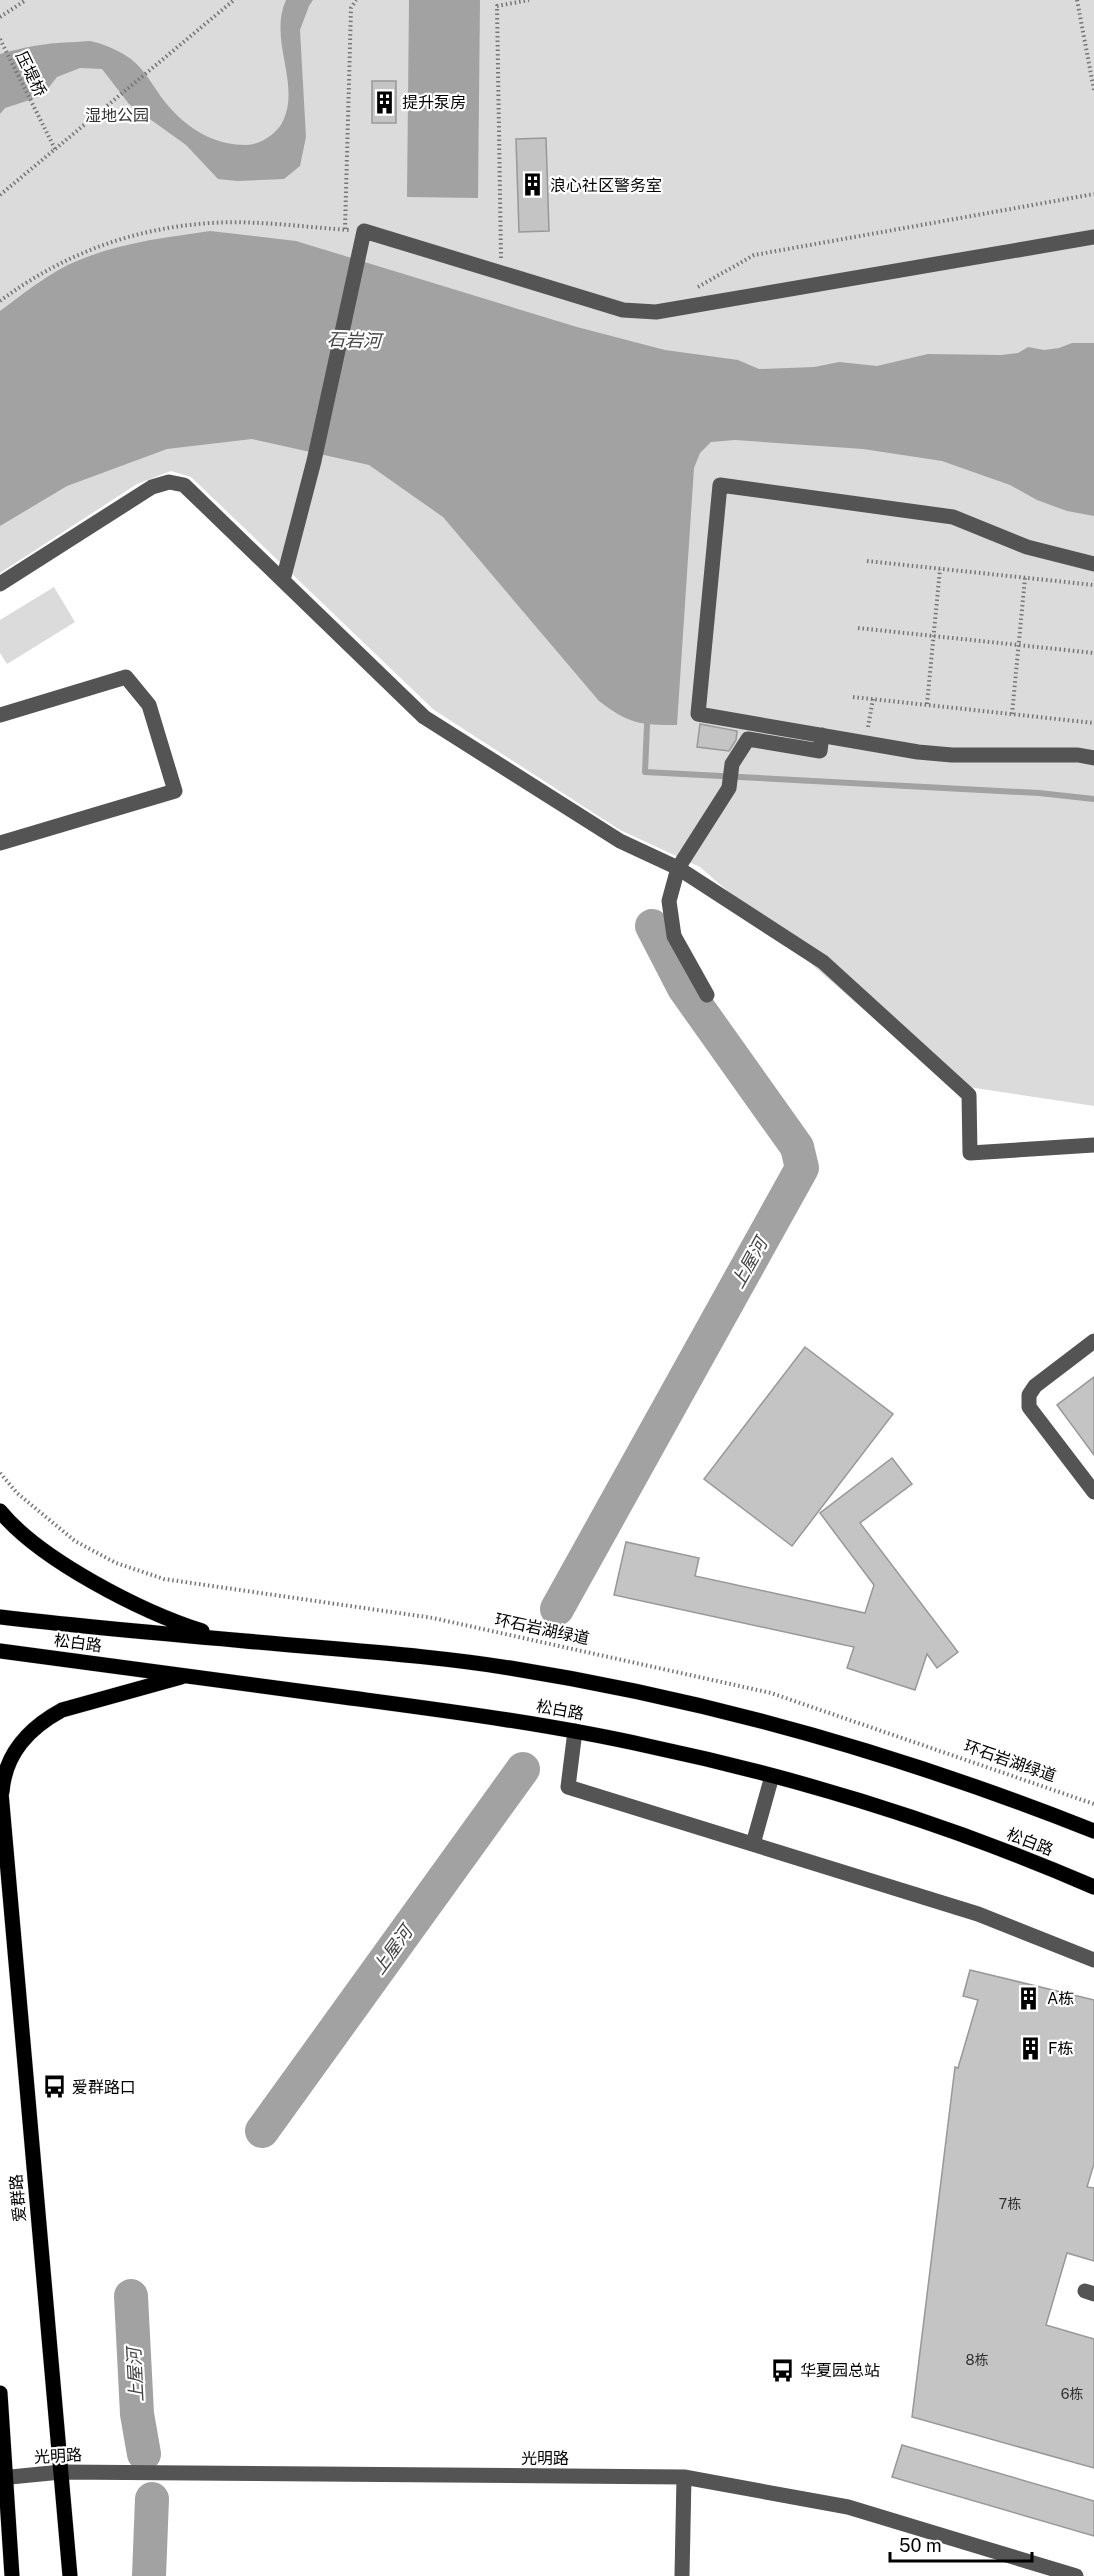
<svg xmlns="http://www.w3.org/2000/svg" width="1094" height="2576" font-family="'Public Sans','Noto Sans SC',sans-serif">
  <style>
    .green { fill: #dbdbdb }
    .water { fill: #a2a2a2 }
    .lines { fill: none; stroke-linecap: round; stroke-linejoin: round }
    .stream { stroke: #a2a2a2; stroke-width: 6 }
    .river { stroke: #a2a2a2; stroke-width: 34 }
    .building { fill: #c4c4c4; stroke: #989898; stroke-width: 1.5 }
    .major-casing { stroke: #dbdbdb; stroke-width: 16 }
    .path { stroke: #767676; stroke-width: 4; stroke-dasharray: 1.5 3; stroke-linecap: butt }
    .minor { stroke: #545454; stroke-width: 15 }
    .major { stroke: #000; stroke-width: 15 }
    .labels { text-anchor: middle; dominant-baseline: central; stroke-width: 4.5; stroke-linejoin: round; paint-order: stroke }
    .number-label { font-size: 14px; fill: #313131 }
    .street-label { font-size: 16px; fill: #000; stroke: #fff }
    .poi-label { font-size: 16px; fill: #000; stroke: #fff; text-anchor: start }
    .park-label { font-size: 16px; fill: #323232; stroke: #fff }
    .water-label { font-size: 18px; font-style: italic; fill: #434343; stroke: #fff }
  </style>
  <rect width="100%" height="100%" fill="#fff"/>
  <path class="green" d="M0,0H1094V1106L949,1084L700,867L620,830L434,710L191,477L171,471L137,484L0,573Z
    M54,587L75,622L7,664L0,653V620Z"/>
  <path class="water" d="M286,0H313L309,6L300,30L306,137L300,166L284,179L237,181L218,179L186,145L129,104L102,69L80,68L57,77L42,96L5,108L0,114V54C29,46 46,43 76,42C82,42 89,40 94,42C105,44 123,53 131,59C146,71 154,88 165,102C186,128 213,145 246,145C260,145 277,134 283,121C301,84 268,39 286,0Z
    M409,0H480L478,198L407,197Z
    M210,231L296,241L577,327L665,350L738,360L759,369L814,367L839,362L877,366L928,354L1001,355L1018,353L1028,347L1044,350L1059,348L1072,343H1094V516L1067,511L1037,500L1010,485L942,461L863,449L735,440L711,442L700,453L694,468L677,725C640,725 629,724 599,701L443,517L369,465L252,439L167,449L67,486L0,526V311C27,291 55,268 87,257C126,242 169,237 210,231Z"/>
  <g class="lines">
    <path class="stream" d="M647,725L645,772L1039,793L1094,799"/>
    <path class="river" d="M557,1609L802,1168L797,1147L684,988L652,926
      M262,2131L523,1769
      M131,2296L137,2414L144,2454
      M149,2576L152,2499"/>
  </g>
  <path class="building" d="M372,81H396V123H372Z
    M546,138L549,231L519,232L516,139Z
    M700,724L737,731L736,740L729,751L697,747Z
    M805,1347L893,1414L792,1546L704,1479Z
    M1094,1377V1455L1057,1405Z
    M892,1458L912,1484L860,1523L958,1652L937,1668L927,1654L915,1690L847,1668L854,1647L614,1595L626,1542L699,1558L695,1576L865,1613L874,1585L820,1513Z
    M970,1970L1094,2000V2164L1087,2187L1094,2188V2261L1067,2253L1046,2325L1094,2339V2468L912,2417L955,2067L958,2068L978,2000L963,1996Z
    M902,2445L1094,2501V2536L892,2477Z"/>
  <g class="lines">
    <defs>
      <path id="major" d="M0,1511C40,1560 142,1612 202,1631
        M0,1617C101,1629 202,1637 303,1646C372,1652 441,1657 510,1668C711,1700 905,1756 1094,1831
        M0,1651C112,1666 224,1681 336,1696C440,1710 545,1723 648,1746C800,1778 951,1825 1094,1887
        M0,1781L70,2576
        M2,1792C5,1753 29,1728 62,1710L181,1677
        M0,2393L12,2576"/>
    </defs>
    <use href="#major" class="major-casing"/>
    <path class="path" d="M1077,0L1094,90
      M0,17L26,0
      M0,39L55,149
      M0,195L234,0
      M345,229L351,8L356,0
      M501,258L497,6L529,0
      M698,287L754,255L1094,194
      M0,301C63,254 133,228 211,223C257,220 303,227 349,230
      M867,561L1094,585
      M858,628L1094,653
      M853,697L1094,723
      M927,704L940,569
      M1012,714L1025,578
      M868,727L873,699
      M0,1473L17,1493L75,1541L116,1563L164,1579L433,1618L771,1693L1094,1804"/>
    <path class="minor" d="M1094,564L1027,547L953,517L720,485L698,714L918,752L952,755H1078L1094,758
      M283,580L314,461L364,231L623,310L656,312L1094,237
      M0,584L152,487L169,482L184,485L424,717L620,841L678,868L823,962L969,1095L970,1153L1094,1145
      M0,715L126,677L149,705L175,791L0,843
      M707,995L674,936L669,901L678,868L729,788L732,764L748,739L820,751L822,735
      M1094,1341L1035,1386L1029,1395V1407L1094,1492
      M575,1731L568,1787L978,1914L1094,1960
      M753,1844L772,1776
      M1085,2291L1094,2294
      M0,2478L61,2472L684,2477L848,2507L1076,2576
      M682,2576L684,2477"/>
    <use href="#major" class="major"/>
  </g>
  <defs>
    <symbol id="building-bare" viewBox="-9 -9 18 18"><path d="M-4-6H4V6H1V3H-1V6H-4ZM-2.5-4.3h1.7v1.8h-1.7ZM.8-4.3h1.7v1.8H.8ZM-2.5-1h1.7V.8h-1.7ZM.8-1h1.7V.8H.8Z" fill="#000" stroke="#fff" stroke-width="2.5" paint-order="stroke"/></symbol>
    <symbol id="bus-bare" viewBox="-9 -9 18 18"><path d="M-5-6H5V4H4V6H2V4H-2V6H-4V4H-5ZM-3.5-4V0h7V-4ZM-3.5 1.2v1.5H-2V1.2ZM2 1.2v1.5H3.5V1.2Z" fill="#000" stroke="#fff" stroke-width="2.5" paint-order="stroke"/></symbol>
  </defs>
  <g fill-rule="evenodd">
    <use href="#building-bare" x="368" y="86" width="33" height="33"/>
    <use href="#building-bare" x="516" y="168" width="33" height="33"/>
    <use href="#building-bare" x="1012" y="1982" width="33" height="33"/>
    <use href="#building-bare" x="1014" y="2032" width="33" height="33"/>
    <use href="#bus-bare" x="38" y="2070" width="33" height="33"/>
    <use href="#bus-bare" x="766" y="2354" width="33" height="33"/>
  </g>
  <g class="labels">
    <g class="number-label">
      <text x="1010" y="2204">7栋</text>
      <text x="977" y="2360">8栋</text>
      <text x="1072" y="2394">6栋</text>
    </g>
    <g class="street-label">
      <text transform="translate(31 74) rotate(64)">压堤桥</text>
      <text transform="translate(542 1629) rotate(12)">环石岩湖绿道</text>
      <text transform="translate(78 1643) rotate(7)">松白路</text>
      <text transform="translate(560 1710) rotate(10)">松白路</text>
      <text transform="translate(1010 1761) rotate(19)">环石岩湖绿道</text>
      <text transform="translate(1030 1842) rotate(21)">松白路</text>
      <text transform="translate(18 2198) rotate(-95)">爱群路</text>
      <text transform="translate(58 2456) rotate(-3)">光明路</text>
      <text x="545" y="2458">光明路</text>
    </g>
    <g class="poi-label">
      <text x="402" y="102">提升泵房</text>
      <text x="550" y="185">浪心社区警务室</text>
      <text x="1047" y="1998">A栋</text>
      <text x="1048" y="2048">F栋</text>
      <text x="72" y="2087">爱群路口</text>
      <text x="800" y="2370">华夏园总站</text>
    </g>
    <g class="park-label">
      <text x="117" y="115">湿地公园</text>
    </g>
    <g class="water-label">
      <text transform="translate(354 340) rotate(2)">石岩河</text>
      <text transform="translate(749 1263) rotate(-61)">上屋河</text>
      <text transform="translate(392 1950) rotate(-54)">上屋河</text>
      <text transform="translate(135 2375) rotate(-93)">上屋河</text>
    </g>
  </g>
  <path d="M890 2552v9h142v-9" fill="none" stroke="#000000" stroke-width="3"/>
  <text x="899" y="2552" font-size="18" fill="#000000" stroke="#ffffff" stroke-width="4.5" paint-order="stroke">50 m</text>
</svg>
